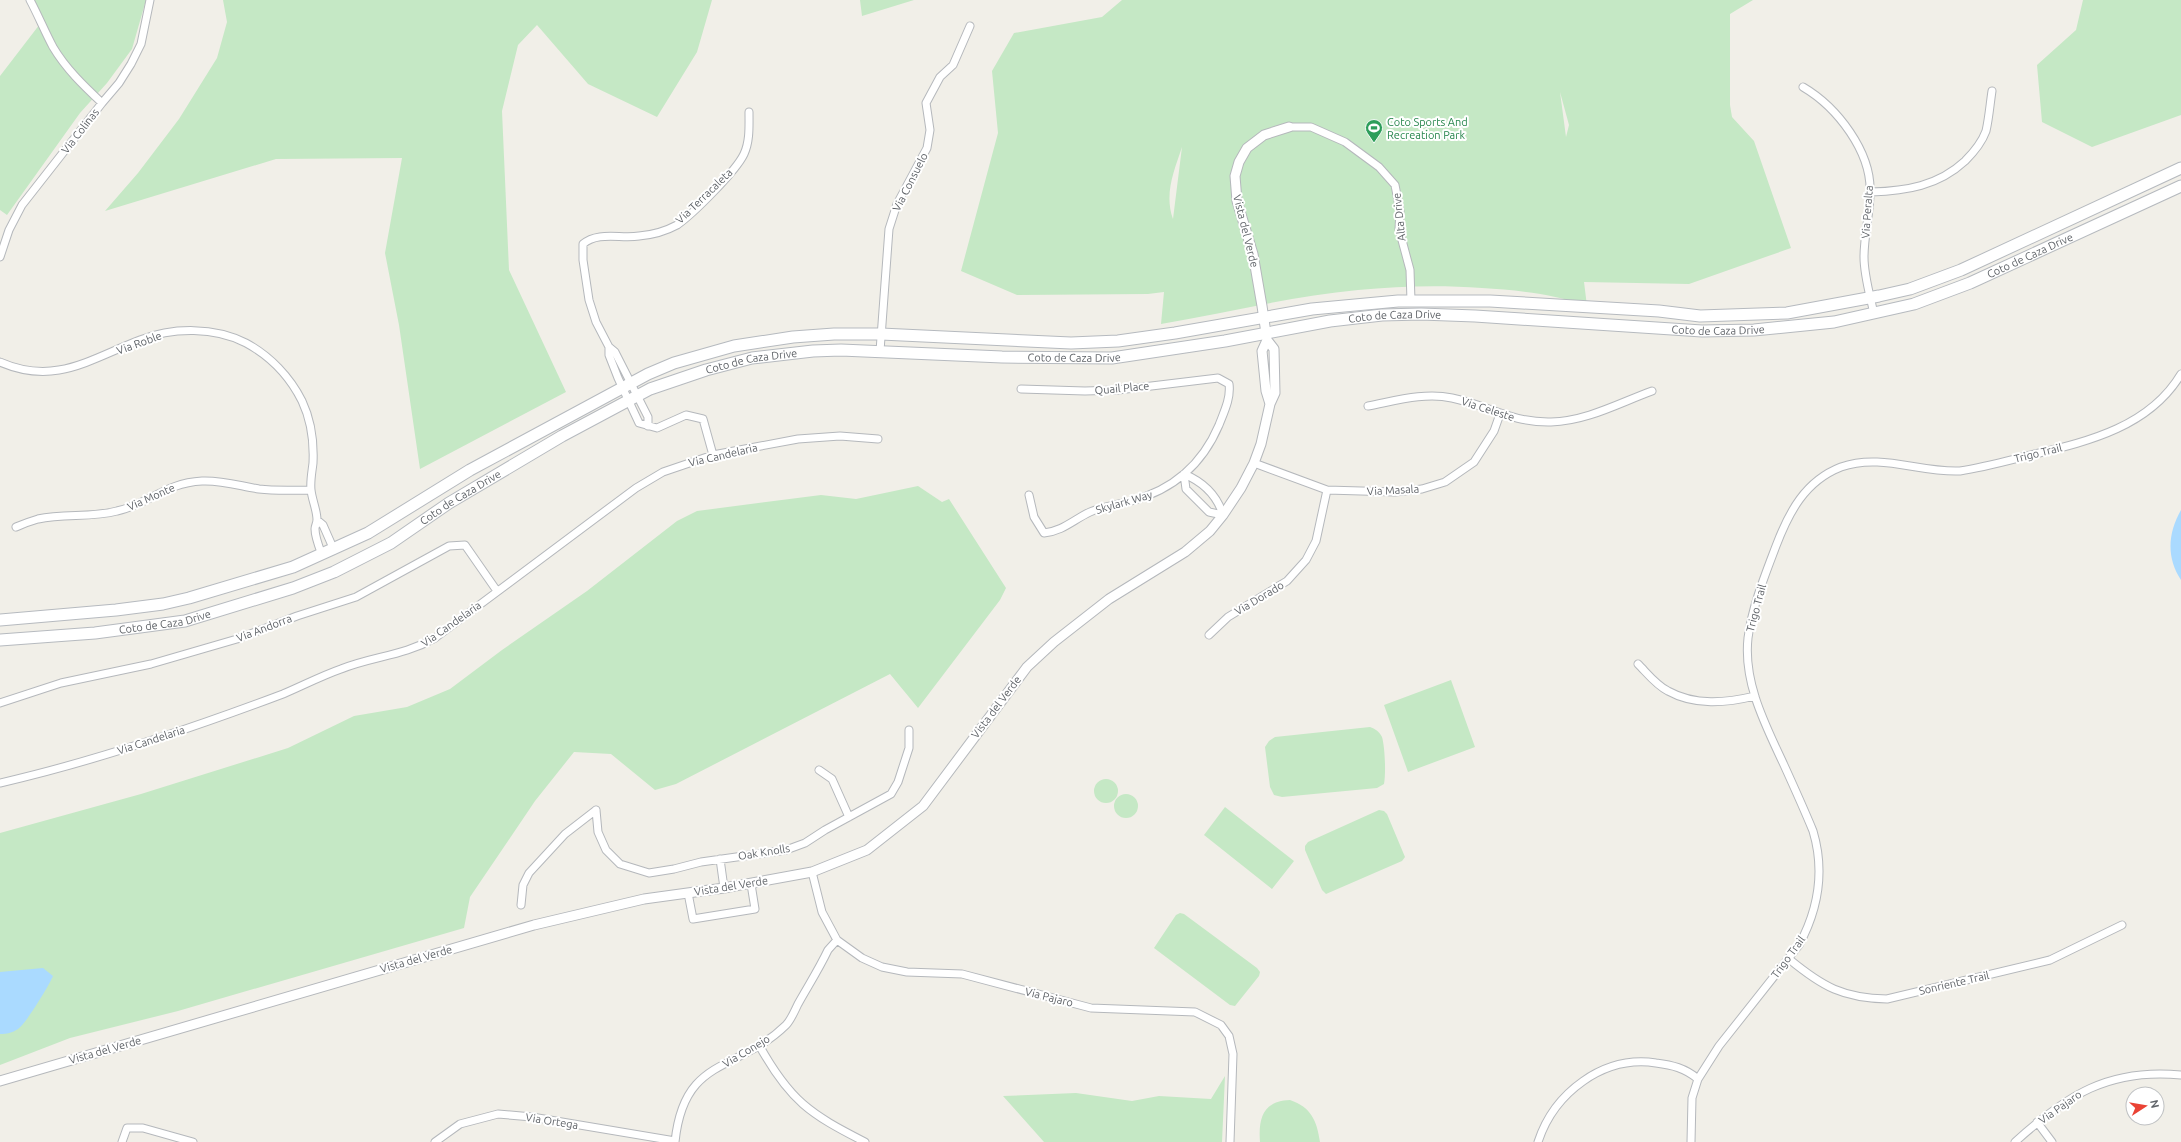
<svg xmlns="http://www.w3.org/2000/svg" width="2181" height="1142" font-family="Ubuntu,sans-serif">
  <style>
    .green { fill: #c5e8c5; fill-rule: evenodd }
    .water { fill: #aadaff }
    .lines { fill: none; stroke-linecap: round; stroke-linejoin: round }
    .minor-casing { stroke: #b5b8bc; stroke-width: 9 }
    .tertiary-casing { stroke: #b5b8bc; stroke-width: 11 }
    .secondary-casing { stroke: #b6babf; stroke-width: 13 }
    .minor { stroke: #fff; stroke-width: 7 }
    .tertiary { stroke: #fff; stroke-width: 9 }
    .secondary { stroke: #fff; stroke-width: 11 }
    .labels { text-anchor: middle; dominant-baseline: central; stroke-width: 4; stroke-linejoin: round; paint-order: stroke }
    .leisure-label { font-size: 11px; fill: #27864d; stroke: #fff; text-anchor: start }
    .street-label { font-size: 11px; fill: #5f6368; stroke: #fff }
  </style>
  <rect width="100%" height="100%" fill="#f1efe8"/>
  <path class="green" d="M34,0H146L132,49L107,83L80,113L7,215L0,210V76L43,20Z
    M223,0H712L697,52L657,117L588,84L537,25L518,45L502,111L509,270L566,392L420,469L399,325L385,253L402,158L276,159L105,211L138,173L179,119L217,58L227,22Z
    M860,0H914L862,16Z
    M1122,0H1753L1730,14V105L1732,117L1754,141L1791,248L1689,284L1584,282L1587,306C1555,294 1517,290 1482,288C1441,285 1400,286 1358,290C1292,296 1226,313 1161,324L1164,292L1148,294L1017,295L961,271L998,133L992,71L1014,33L1102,17ZM1560,92L1569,125L1566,137ZM1182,147L1173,219C1164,194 1174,171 1182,147Z
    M2083,0H2181V115L2092,147L2042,122L2037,65L2076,30Z
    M918,486L942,502L949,499L1006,588L1000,600L918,708L890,674L676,784L655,790L611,754L574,752L535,801L470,897L464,928L178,1011L70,1038L0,1065V833L141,794L288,748L354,716L407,707L450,689L502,650L587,591L677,521L697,511L821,495L856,499Z
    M1451,680L1475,747L1408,772L1384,705Z
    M1370,727C1375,729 1379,731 1382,737C1385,747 1386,774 1384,784L1377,788L1282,797L1274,795L1270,787L1265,747L1269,741L1275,737Z
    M1094 791a12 12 0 1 1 24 0a12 12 0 1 1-24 0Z
    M1114 806a12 12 0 1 1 24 0a12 12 0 1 1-24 0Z
    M1225,807L1294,861L1272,889L1204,835Z
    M1379,810L1384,811L1387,814L1405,857L1402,861L1326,894L1322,890L1305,850V846L1308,842Z
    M1180,913L1184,914L1257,968L1260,972L1259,976L1235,1006L1230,1005L1154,948L1176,915Z
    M1225,1076L1222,1142H1044L1003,1096L1076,1093L1132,1101L1159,1096L1211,1099Z
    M1290,1100C1311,1107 1317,1121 1320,1142H1260C1258,1117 1264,1101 1290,1100Z"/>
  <path class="water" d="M2181,510V580C2166,557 2168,533 2181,510Z
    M43,968L53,976C50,984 25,1025 18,1029C12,1033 7,1034 0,1034V972Z"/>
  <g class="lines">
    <defs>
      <path id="minor" d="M30,0C38,15 45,32 53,47C66,69 84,86 102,103
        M1803,87C1837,107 1872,152 1870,193C1870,214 1864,235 1864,257C1864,276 1870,295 1874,314
        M1289,127H1311L1345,142L1379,167L1395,185L1400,211L1399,229L1410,270L1411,301
        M1871,192C1906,191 1938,186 1965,161C1973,153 1982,142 1986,131C1989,118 1990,104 1992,91
        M0,257L9,230L22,205L102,103L119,83L131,64L141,44L150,0
        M609,347L615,352L648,417V426
        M880,351L889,229L897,204L927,148L930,130L926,103L940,77L953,65L970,26
        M0,362C55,386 90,359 140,340C173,327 215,327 246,343C270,356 290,377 302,401C311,420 314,442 313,463C312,472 310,481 311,490C312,500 317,510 317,520C317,523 315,526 315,529C315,537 319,547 322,555
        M1021,389L1085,391L1118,390L1218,378L1229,384C1231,398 1224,412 1219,425C1202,465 1173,490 1131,501C1117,505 1103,506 1090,512C1073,520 1063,531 1044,533L1034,517L1029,495
        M1368,406C1395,401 1424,392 1452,398C1487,405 1512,423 1551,422C1587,421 1619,403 1652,391
        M713,455L703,419L686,415L657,428L639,423L618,378L609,355V347L596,322L589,300L583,260V244C598,231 621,239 639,236C651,235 666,231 677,225C693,214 736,171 744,154C750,141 749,126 749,112
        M1254,463L1327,490L1395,492L1422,489L1445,482L1474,462L1494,431L1500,414
        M1184,474C1203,482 1217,495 1223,515L1209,512L1186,489Z
        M317,520L323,525L334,550
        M16,527C23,524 31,521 38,519C64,513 91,518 117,511C149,504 165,483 202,481C222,480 240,486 259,489C276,491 293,490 311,490
        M1209,635L1228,617L1287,581L1306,560L1316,541L1327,490
        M1638,664C1647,673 1656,685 1668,691C1695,706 1726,703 1755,696
        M0,703L61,683L151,664L237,639L297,616L356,597L449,546L465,545L497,591
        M819,770L832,779L849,817
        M0,783C96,761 190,729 283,694C302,686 321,676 341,669C374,656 403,656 435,638L636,488L663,472L713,455L798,439L840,436L878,439
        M596,810L598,832L606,850L620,864L649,873L674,869L701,862L786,850L805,843L825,830L891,794L898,782L909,748V730
        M720,859L724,888
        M812,872L822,912L837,940L862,958L882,967L907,972L962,974L1091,1008L1195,1012L1221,1025L1229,1036L1233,1054L1230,1142
        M688,893L693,919L755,909L751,884
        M521,905L523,885L529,873L565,834L596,810
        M1789,959C1823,987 1843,998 1887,999L2050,960L2122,925
        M759,1045C790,1101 810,1114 865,1142
        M2037,1122L2052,1142
        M122,1142L127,1128H143L193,1142
        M435,1142L460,1124L498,1114L532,1117L675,1141
        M675,1142C684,1055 737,1073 786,1025C791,1020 795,1010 798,1004C808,986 819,969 828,950L837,940
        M1538,1142C1554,1093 1603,1055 1656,1063C1672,1065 1685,1068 1698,1079
        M1691,1142L1692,1098L1698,1079L1719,1046L1799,945C1819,908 1825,871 1813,831C1804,809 1794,787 1784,765C1766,726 1743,683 1748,638C1752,607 1765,575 1776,546C1789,512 1805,481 1841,467C1881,453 1920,473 1960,471C1986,467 2010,460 2035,454C2090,441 2150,426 2181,374
        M2015,1142C2067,1095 2109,1068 2181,1075"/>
      <path id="tertiary" d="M1270,404L1266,391L1262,351L1267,340L1262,306L1253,254L1237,201L1235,176L1239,162L1247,148L1264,135L1289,127
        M0,1081L534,925L644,899L724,888L812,872L867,850L923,806L1027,667L1054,642L1109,599L1185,552L1210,531L1223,515L1241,488L1254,463L1261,444L1270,404L1275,393L1274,349L1267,340"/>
      <g id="secondary">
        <path d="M0,620L116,610L163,604L189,598L293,567L368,533L470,470L648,374L674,363L734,346L793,337L834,334H881L1071,343L1118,341L1175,333L1312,309L1398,301H1490L1659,311L1700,316L1787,313L1879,296L1910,289L1961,270L2181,168"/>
        <path id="s1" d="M0,640L95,633L185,621L293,588L334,572L391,543L449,503L562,436L650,389L706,370L752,358L813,351L841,350L1002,357L1112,358L1225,341L1330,321L1382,315L1421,314L1475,316L1702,331L1754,330L1834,322L1914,304L1970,283L2181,186"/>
      </g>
    </defs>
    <use href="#minor" class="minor-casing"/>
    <use href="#tertiary" class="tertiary-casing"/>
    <use href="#secondary" class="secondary-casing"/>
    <use href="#minor" class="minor"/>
    <use href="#tertiary" class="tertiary"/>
    <use href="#secondary" class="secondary"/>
  </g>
  <defs>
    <symbol id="stadium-pin" viewBox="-11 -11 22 30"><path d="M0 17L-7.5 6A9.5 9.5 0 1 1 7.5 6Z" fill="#2e9e5b" stroke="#fff"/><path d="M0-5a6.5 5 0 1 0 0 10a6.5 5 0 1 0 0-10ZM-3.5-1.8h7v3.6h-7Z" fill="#fff"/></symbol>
  </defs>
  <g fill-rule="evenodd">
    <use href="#stadium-pin" x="1364" y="118" width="20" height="27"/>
  </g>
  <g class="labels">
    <g class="leisure-label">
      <text x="1387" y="122">Coto Sports And<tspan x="1387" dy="13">Recreation Park</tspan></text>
    </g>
    <g class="street-label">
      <text transform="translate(80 131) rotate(-52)">Via Colinas</text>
      <text transform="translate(910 182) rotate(-63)">Via Consuelo</text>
      <text transform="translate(704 196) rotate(-44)">Via Terracaleta</text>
      <text transform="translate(1867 212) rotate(-86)">Via Peralta</text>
      <text transform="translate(1399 217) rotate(-96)">Alta Drive</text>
      <text transform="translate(1246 231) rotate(76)">Vista del Verde</text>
      <text stroke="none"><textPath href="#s1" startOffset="2110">Coto de Caza Drive</textPath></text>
      <text stroke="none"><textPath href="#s1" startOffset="1462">Coto de Caza Drive</textPath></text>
      <text stroke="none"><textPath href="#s1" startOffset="1786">Coto de Caza Drive</textPath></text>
      <text transform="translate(139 343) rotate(-20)">Via Roble</text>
      <text stroke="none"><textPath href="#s1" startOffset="1138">Coto de Caza Drive</textPath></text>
      <text stroke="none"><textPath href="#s1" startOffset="814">Coto de Caza Drive</textPath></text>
      <text transform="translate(1122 388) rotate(-5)">Quail Place</text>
      <text transform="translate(1488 409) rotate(18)">Via Celeste</text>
      <text transform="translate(2038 453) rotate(-14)">Trigo Trail</text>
      <text transform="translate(723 455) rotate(-13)">Via Candelaria</text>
      <text transform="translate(1393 490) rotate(-3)">Via Masala</text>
      <text transform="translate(151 497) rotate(-24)">Via Monte</text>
      <text stroke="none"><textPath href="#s1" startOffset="490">Coto de Caza Drive</textPath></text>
      <text transform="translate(1124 502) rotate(-16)">Skylark Way</text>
      <text transform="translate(1259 598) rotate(-31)">Via Dorado</text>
      <text transform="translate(1756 608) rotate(-75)">Trigo Trail</text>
      <text stroke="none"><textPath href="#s1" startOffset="166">Coto de Caza Drive</textPath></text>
      <text transform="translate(451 624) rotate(-35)">Via Candelaria</text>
      <text transform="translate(264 628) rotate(-21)">Via Andorra</text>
      <text transform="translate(996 707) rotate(-53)">Vista del Verde</text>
      <text transform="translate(151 740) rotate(-18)">Via Candelaria</text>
      <text transform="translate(764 852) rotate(-9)">Oak Knolls</text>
      <text transform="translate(731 886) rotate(-9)">Vista del Verde</text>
      <text transform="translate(1788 957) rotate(-54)">Trigo Trail</text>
      <text transform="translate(416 959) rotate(-16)">Vista del Verde</text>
      <text transform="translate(1954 983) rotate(-13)">Sonriente Trail</text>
      <text transform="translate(1049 997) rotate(14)">Via Pajaro</text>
      <text transform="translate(105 1050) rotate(-16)">Vista del Verde</text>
      <text transform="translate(746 1051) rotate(-31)">Via Conejo</text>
      <text transform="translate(2060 1107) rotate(-35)">Via Pajaro</text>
      <text transform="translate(552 1121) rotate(9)">Via Ortega</text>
    </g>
  </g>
  <g transform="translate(2145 1106) rotate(78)"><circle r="19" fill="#ffffff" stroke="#bfc1c3"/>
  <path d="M0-3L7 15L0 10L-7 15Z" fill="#ea4335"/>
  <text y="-6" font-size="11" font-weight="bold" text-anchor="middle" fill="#5f6368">N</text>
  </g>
</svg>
